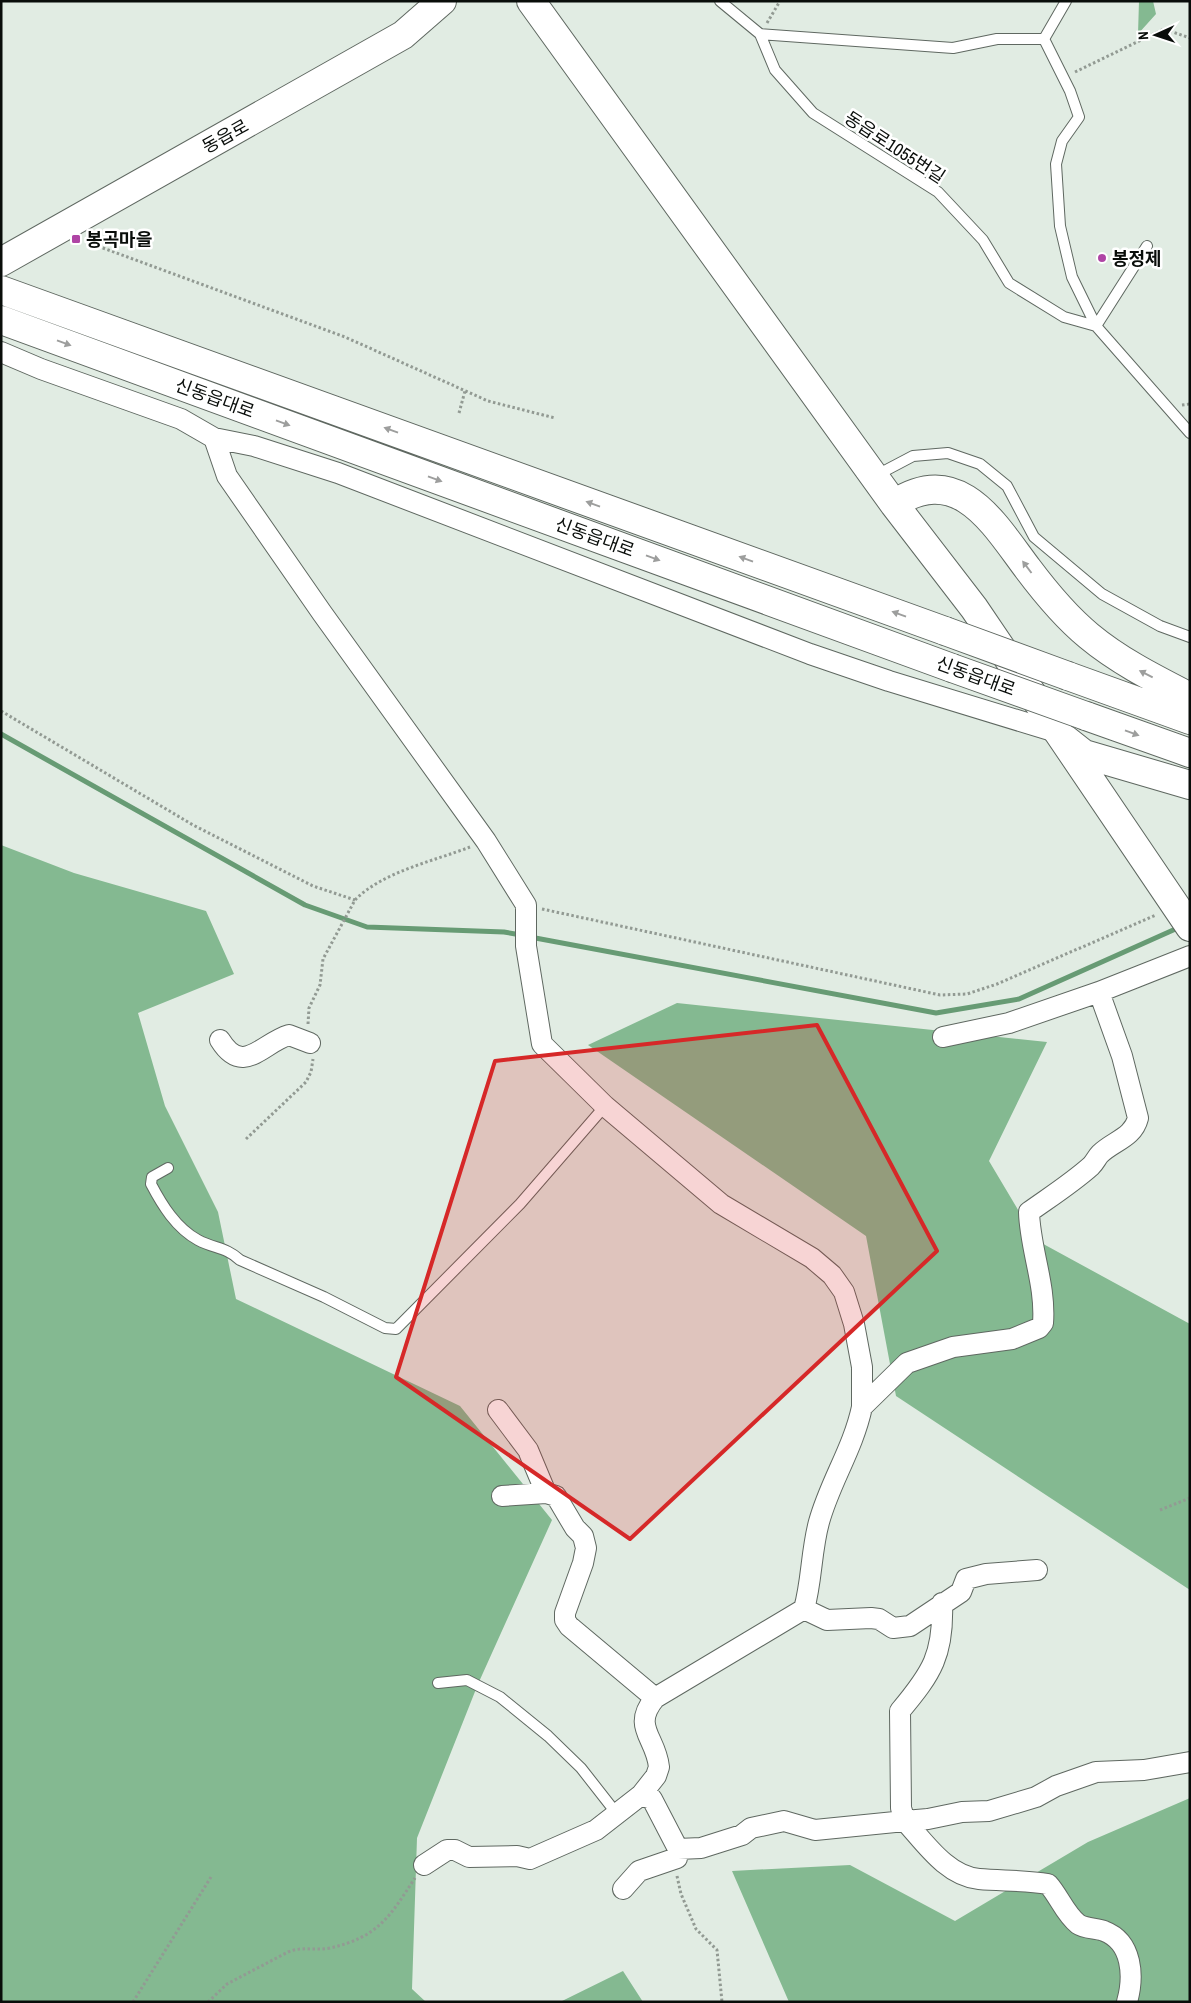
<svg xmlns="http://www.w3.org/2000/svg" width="1191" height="2003" font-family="'Archivo Narrow','Noto Sans KR',sans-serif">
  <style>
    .forest { fill: #84b991 }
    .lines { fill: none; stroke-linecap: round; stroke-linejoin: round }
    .stream { stroke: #679b74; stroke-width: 5 }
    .lane-casing { stroke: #5f6861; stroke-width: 12 }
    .street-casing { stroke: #5f6861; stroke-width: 22 }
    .secondary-casing { stroke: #5f6861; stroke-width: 30 }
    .path { stroke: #929a93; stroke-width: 3; stroke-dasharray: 2.5 2.5; stroke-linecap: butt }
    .lane { stroke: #fff; stroke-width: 10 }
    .street { stroke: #fff; stroke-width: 20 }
    .secondary { stroke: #fff; stroke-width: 28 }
    .secondary-bridge-casing { stroke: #5f6861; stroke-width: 30; stroke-linecap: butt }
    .secondary-bridge { stroke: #fff; stroke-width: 28 }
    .oneway { fill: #9d9e9d }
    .marked { fill: #d62828; fill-opacity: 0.2; stroke: #d62828; stroke-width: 4; stroke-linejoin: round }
    .poi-dot { fill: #af44a5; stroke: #fff; stroke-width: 2 }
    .labels { text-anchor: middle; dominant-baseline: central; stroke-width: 5; stroke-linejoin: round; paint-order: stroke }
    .street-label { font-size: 18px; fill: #090d0a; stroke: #fff }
    .poi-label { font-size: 18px; font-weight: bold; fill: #090d0a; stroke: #fff; text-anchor: start }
  </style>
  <rect width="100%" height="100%" fill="#e1ece3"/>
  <path class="forest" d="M1139,1H1153L1156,14L1138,34Z
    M1,845L74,873L206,911L234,974L138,1013L165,1106L218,1212L236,1299L460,1406L552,1520L478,1684L417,1838L412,1989L426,2002H1Z
    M677,1003L1047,1042L989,1161L1036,1240L1190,1324V1590L896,1396L866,1236L588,1045Z
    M1190,1798V2002H789L732,1871L850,1865L955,1921L1088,1842Z
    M623,1971L643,2002H560Z"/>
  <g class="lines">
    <path class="stream" d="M1,734L305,905L367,927L504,932L521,935
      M530,937L936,1013L1019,999L1180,927"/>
    <defs>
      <path id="lane" d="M720,1L760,34L775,70L813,113L938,192L983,240L1009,283L1064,317L1096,326L1190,433
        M760,34L953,48L997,39H1044
        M1044,39L1070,91L1079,117L1062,141L1056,164L1060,226L1072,277L1096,326
        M1044,39L1066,1
        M1096,326L1147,246
        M875,476L913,456L948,453L980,464L1007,486L1034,537L1102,594L1160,626L1190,637
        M168,1168L152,1177L151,1184C162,1205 176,1228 198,1240C215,1249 226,1247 240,1260L324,1297L385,1328L396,1329L520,1204L605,1106
        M438,1683L467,1680L500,1697L548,1736L581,1768L617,1814"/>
      <path id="street" d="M1,352L41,369L181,419L214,438
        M1056,732L889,681L810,654L338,473L254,446L214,438L227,476L322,613L486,841L526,905V946L542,1044L605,1106L721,1204L812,1258L832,1275L844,1292L854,1324L862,1367V1407L907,1363L953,1347L1012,1339L1039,1328L1043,1323C1046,1285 1030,1249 1029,1212C1050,1197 1072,1183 1091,1166C1095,1162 1097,1157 1100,1154C1113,1141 1133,1138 1138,1118L1122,1056L1099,992
        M943,1037L1009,1023L1099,992L1190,956
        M220,1040C243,1077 262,1043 289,1035L310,1043
        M498,1410L528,1450L546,1493
        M502,1496L546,1493L556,1496L575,1528L583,1536L586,1548L583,1563L565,1613V1620L569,1626L655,1698L804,1609C812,1581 811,1551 819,1522C830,1482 853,1449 862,1407
        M942,1603C944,1654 932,1673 900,1711L901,1808L905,1821L928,1819L962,1812L989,1811L1036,1797L1056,1786L1096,1772L1144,1770L1190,1762
        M804,1609L827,1620L871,1618L879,1619L893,1628L910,1626L961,1592L966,1579L986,1574L1037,1570
        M678,1849L701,1848L742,1835L751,1828L784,1821L815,1830L905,1821C925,1843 947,1876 979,1879C1002,1881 1025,1880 1048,1884C1059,1896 1065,1914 1078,1924C1085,1929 1097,1928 1104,1931C1133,1942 1134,1977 1127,2002
        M424,1865L447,1850H455L469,1857L517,1856L530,1859L596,1830L641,1795L656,1776L659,1767C656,1737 631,1727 655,1698
        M623,1889L639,1871L677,1858L678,1849L652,1799L641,1795"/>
      <path id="secondary" d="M531,1L894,504L974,608L1190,927
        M1,262L403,35L442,1
        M1,290L945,631
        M1,320L952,668
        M894,504C959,461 994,524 1028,569C1046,593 1066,617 1089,636C1119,661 1155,679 1190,697
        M1068,676L1190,720
        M1086,716L1190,753
        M1065,739L1084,754L1190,785"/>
    </defs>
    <use href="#lane" class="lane-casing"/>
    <use href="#street" class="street-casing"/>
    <use href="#secondary" class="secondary-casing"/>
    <path class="path" d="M767,23L780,1
      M1075,72L1164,29L1190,38
      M86,238L90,243L103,248L345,337L488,401L555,418
      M1182,405L1190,404
      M459,413L465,391
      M1,711L193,825L313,886L355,900
      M542,909L940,995L967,994L997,984L1156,915
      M308,1024L309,1008L320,985L323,959L355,900C382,872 434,861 470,847
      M246,1139L306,1082L311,1072L313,1059
      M1160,1510L1190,1498
      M677,1876L681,1894L696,1929L717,1950L722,2002
      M133,2002L211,1877
      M208,2002L227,1984L288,1952C302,1946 315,1951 330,1948C379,1937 390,1916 415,1878"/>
    <use href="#lane" class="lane"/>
    <use href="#street" class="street"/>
    <use href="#secondary" class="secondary"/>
    <defs>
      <path id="secondary-bridge" d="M945,631L1068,676
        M952,668L1086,716"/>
    </defs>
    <use href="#secondary-bridge" class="secondary-bridge-casing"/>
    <use href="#secondary-bridge" class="secondary-bridge"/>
  </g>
  <defs><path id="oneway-solid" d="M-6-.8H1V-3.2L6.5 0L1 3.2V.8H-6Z" transform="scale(1.25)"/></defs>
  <g class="oneway">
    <use href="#oneway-solid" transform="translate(64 343) rotate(20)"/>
    <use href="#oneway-solid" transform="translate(283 423) rotate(20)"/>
    <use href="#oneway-solid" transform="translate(391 430) rotate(-160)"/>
    <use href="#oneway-solid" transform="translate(435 479) rotate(20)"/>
    <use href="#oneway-solid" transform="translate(593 504) rotate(-160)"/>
    <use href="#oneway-solid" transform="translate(653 558) rotate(20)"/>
    <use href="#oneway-solid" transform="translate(746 559) rotate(-160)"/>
    <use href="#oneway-solid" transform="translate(1027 567) rotate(-127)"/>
    <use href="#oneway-solid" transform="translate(899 614) rotate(-160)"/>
    <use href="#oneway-solid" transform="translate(1146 674) rotate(-153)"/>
    <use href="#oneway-solid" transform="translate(1132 733) rotate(20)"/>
  </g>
  <path class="marked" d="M817,1025L937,1251L630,1539L396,1377L495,1061Z"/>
  <g class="poi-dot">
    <rect x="71" y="234" width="10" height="10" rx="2.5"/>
    <circle cx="1102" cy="258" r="5"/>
  </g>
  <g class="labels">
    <g class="street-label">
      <text transform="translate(225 136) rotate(-29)">동읍로</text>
      <text transform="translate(895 147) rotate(33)">동읍로1055번길</text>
      <text transform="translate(215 398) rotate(20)">신동읍대로</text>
      <text transform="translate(595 537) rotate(20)">신동읍대로</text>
      <text transform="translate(976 676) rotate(20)">신동읍대로</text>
    </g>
    <g class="poi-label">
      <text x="86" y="239">봉곡마을</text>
      <text x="1112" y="258">봉정제</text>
    </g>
  </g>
  <rect width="1191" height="2003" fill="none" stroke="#090d0a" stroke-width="5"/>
  <g transform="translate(1156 35) rotate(267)" stroke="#ffffff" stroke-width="4" paint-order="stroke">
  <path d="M0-4L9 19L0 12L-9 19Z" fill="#090d0a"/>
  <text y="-8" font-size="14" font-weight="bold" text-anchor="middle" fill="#090d0a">N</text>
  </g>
</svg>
